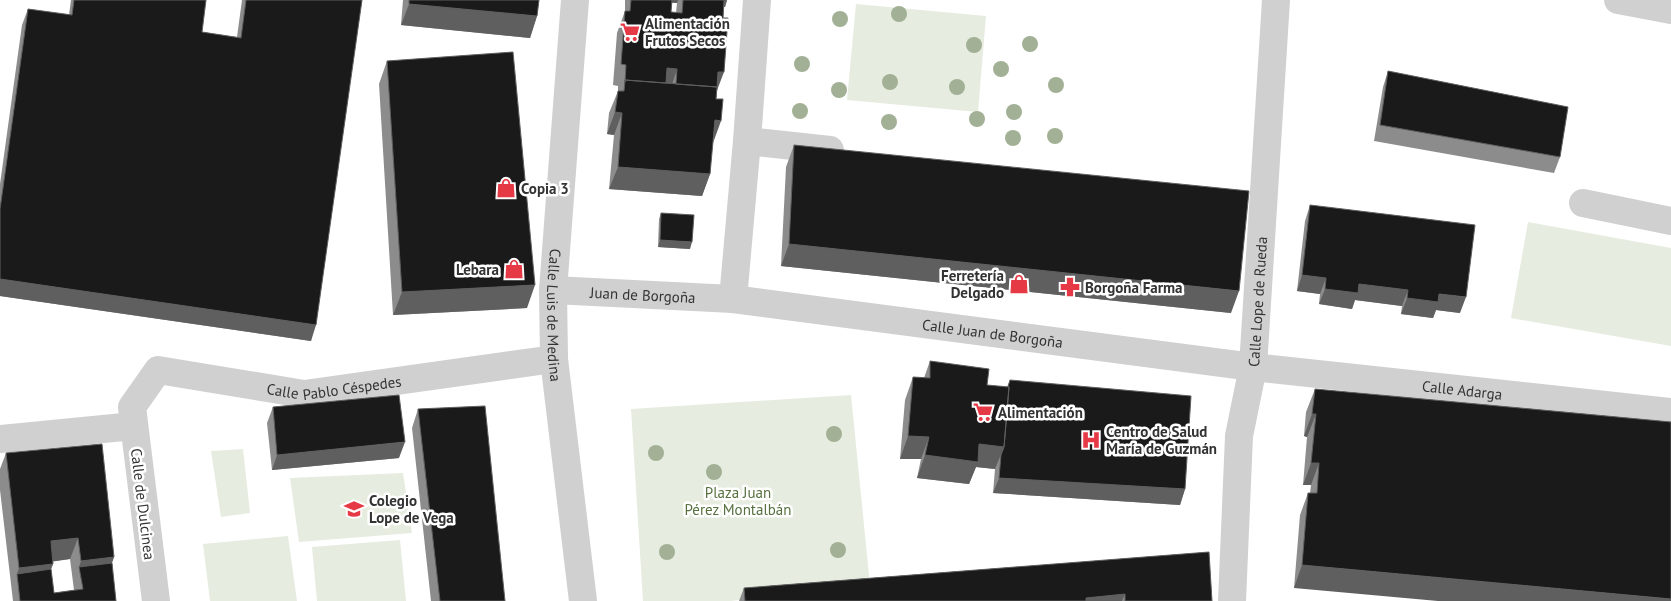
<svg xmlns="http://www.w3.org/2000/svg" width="1671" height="601" font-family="'PT Sans',sans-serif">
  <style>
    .green { fill: #e6ecdf }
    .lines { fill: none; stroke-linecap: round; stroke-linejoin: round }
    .minor { stroke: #d0d0d0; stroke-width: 28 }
    .tree { fill: #a2b095 }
    .wall { fill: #8c8c8c; fill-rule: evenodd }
    .shaded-wall { fill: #5f5f5f }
    .building { fill: #1a1a1a; stroke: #5f5f5f }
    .labels { text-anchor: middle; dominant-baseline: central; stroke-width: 5; stroke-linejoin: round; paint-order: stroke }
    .poi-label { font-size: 15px; font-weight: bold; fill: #333; stroke: #fff; text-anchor: start }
    .street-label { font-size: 15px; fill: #333; stroke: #fff }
    .park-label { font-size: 15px; fill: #56703f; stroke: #fff }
  </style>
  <rect width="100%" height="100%" fill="#fff"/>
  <path class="green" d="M856,4L986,16L978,112L847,100Z
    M1528,222L1671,248V346L1511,318Z
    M851,395L870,585L731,601H643L631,409Z
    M243,449L250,513L221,517L211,451Z
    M403,473L412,533L299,542L290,478Z
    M288,536L297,601H210L203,544Z
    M400,540L406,601H317L312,547Z"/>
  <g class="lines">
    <g class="minor">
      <path id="s1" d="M575,0L553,290L554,359L583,601"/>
      <path d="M1618,0L1671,10"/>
      <path d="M747,141L830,150"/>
      <path d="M1583,203L1671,221"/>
      <path id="s2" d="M553,290L733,299L1253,367L1671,412"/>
      <path d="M733,299L747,141L757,0"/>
      <path d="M0,439L134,426"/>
      <path id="s3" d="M156,601L132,407L158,370L304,394L554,359"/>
      <path id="s4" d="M1232,601L1239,436L1253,367L1276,0"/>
    </g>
  </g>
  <g class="tree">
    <circle cx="899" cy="14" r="8"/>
    <circle cx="840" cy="19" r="8"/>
    <circle cx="1030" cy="44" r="8"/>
    <circle cx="974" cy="45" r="8"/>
    <circle cx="802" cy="64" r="8"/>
    <circle cx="1001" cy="69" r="8"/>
    <circle cx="890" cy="82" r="8"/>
    <circle cx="1056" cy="85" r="8"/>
    <circle cx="957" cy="87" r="8"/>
    <circle cx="839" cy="90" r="8"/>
    <circle cx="800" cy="111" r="8"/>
    <circle cx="1014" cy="112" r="8"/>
    <circle cx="977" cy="119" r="8"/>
    <circle cx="889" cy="122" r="8"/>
    <circle cx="1055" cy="136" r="8"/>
    <circle cx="1013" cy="138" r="8"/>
    <circle cx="834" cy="434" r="8"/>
    <circle cx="656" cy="453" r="8"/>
    <circle cx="714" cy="472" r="8"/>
    <circle cx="838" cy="550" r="8"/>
    <circle cx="667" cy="552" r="8"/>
  </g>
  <path class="wall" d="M71,0H203L202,32L237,37L242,0H362L311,341L0,296V184L22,25L28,9L69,15Z
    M403,0H539L537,16L530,38L401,25Z
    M625,0H727L725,7H724L710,174L702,196L609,189L614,135L607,134L609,113L618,91V86L613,85L617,33L625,11ZM672,3H677L676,13L671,12Z
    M387,61L527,308L393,315L379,84Z
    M1388,71L1560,157L1554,173L1374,141L1383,87Z
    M794,145L1231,313L781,266L786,167Z
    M1310,205L1460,313L1436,310L1433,318L1401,314L1402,306L1355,300L1352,309L1319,304L1320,294L1297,291L1305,221Z
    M661,213L690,249L658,247L659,219Z
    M930,361L987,385L1007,387L1010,380L1185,489L1180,505L993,493L995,469L976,467L969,484L917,478L921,459H900L905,400L913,377L924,378Z
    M1315,389L1671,422L1294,588L1300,515L1308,493H1310L1311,485H1303L1307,437L1304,436L1306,412Z
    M273,407L399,458L272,470L267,423Z
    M418,409L505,601H431L412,428Z
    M6,453L114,557L112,563L116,601H13L0,490V469ZM70,559L74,590L54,593L51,569L53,564V561Z
    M1209,552L1212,601H739L744,588Z"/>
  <path class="shaded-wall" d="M667,0H678L677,3L666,2Z
    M720,0H727L725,7L718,6Z
    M409,4L537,16L530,38L401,25Z
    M667,68L677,69L670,91L661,84Z
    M718,72H724L716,93Z
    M615,112L622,113L614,135L607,134Z
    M715,120L721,121L713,143Z
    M618,167L710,174L702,196L609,189Z
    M660,240L692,242L690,249L658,247Z
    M789,244L1239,291L1231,313L781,266Z
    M1302,275L1326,278L1320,294L1297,291Z
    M0,279L316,325L311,341L0,296Z
    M1359,284L1408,290L1402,306L1355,300L1352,309L1319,304L1325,289Z
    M535,285L527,308L393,315L402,292Z
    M1439,294L1466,297L1460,313L1436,310L1433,318L1401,314L1407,298Z
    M1312,414H1316L1307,437L1304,436Z
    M908,436L929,437L921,459H900Z
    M405,442L399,458L272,470L277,455Z
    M979,444L1004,447L995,469L976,467L969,484L917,478L925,455Z
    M1311,463H1319L1311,485H1303Z
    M999,478L1185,489L1180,505L993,493Z
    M78,538L70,559L43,563L51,541Z
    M114,557L106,579L79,567L81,561Z
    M53,564L45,585L17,574L19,568Z
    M1302,565L1671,599V601H1438L1294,588Z
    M1125,594L1122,601H1084L1086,598Z"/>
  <path class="building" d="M74,0H206L202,32L241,38L246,0H362L316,325L0,279V209L28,9L72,15Z
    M409,0H539L537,16L409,4Z
    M631,0H672L671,12L682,13L683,0H724L723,18H728L724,72H718L717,87L676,84L677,69L667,68L666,83L625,80V82L626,65L621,64L625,11H630Z
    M513,52L535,285L402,292L387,61Z
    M1388,71L1568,107L1560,157L1380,125Z
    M625,80L717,87L716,99H723L721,121L715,120L710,174L618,167L622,113L615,112L618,91H624Z
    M794,145L1249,191L1239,291L789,244Z
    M1310,205L1475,225L1466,297L1439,294L1438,302L1407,298L1408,290L1359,284L1358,293L1325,289L1326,278L1302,275Z
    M661,213L694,215L692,242L660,240Z
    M930,361L989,369L987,385L1009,387L1004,447L979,444L978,462L925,455L929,437L908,436L913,377L930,378Z
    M1010,380L1191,396L1185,489L999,478L1001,455L1004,447L1009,387H1008Z
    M1315,389L1671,422V599L1302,565L1308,493H1317L1319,463H1311L1316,414H1312Z
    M399,395L405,442L277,455L273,407Z
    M485,406L505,601H440L418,409Z
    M102,444L114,557L81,561L78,538L51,541L53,564L19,568L6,453Z
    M1209,552L1212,601H1125V594L1086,598V601H745L744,588Z
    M112,563L116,601H20L17,574L51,569L54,593L83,589L79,567Z"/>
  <defs>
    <symbol id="supermarket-bare" viewBox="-9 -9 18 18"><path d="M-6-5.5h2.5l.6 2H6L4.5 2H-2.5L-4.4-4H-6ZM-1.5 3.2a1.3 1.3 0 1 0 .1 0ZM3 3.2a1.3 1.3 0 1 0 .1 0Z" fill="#e63946" stroke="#fff" stroke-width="2.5" paint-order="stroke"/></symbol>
    <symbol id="shop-bare" viewBox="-9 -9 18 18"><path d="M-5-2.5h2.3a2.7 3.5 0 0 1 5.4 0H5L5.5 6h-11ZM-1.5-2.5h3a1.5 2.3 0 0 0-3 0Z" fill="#e63946" stroke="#fff" stroke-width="2.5" paint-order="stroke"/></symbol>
    <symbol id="pharmacy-bare" viewBox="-9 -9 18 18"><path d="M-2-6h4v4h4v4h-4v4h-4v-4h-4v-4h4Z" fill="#e63946" stroke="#fff" stroke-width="2.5" paint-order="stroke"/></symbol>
    <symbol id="hospital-bare" viewBox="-9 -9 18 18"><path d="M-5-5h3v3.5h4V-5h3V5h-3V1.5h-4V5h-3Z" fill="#e63946" stroke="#fff" stroke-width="2.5" paint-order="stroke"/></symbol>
    <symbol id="school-bare" viewBox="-9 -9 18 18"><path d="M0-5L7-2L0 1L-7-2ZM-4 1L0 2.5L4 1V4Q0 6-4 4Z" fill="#e63946" stroke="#fff" stroke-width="2.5" paint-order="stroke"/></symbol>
  </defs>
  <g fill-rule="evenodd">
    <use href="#supermarket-bare" x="616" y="18" width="28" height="28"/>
    <use href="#shop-bare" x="492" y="174" width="28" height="28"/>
    <use href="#shop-bare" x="500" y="255" width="28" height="28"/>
    <use href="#shop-bare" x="1005" y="270" width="28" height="28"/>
    <use href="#pharmacy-bare" x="1056" y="273" width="28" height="28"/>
    <use href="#supermarket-bare" x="969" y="398" width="28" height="28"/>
    <use href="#hospital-bare" x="1077" y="426" width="28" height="28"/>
    <use href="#school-bare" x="340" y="495" width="28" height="28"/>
  </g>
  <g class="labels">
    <g class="poi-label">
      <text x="645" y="23">Alimentación<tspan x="645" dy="17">Frutos Secos</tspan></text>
      <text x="521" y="188">Copia 3</text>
      <text x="499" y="269" text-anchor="end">Lebara</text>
      <text x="1004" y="275" text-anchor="end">Ferretería<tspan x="1004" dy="17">Delgado</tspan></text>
      <text x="1085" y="287">Borgoña Farma</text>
      <text x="998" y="412">Alimentación</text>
      <text x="1106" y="431">Centro de Salud<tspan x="1106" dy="17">María de Guzmán</tspan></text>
      <text x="369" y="500">Colegio<tspan x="369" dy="17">Lope de Vega</tspan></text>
    </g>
    <g class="street-label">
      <text stroke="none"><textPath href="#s2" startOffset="90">Juan de Borgoña</textPath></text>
      <text stroke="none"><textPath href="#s4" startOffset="301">Calle Lope de Rueda</textPath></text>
      <text stroke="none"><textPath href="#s1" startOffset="316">Calle Luis de Medina</textPath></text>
      <text stroke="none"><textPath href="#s2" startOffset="442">Calle Juan de Borgoña</textPath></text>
      <text stroke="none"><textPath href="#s3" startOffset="419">Calle Pablo Céspedes</textPath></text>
      <text stroke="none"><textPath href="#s2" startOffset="915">Calle Adarga</textPath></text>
      <text transform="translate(143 504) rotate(83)">Calle de Dulcinea</text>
    </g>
    <g class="park-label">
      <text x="738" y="492">Plaza Juan<tspan x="738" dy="17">Pérez Montalbán</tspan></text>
    </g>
  </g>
</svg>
